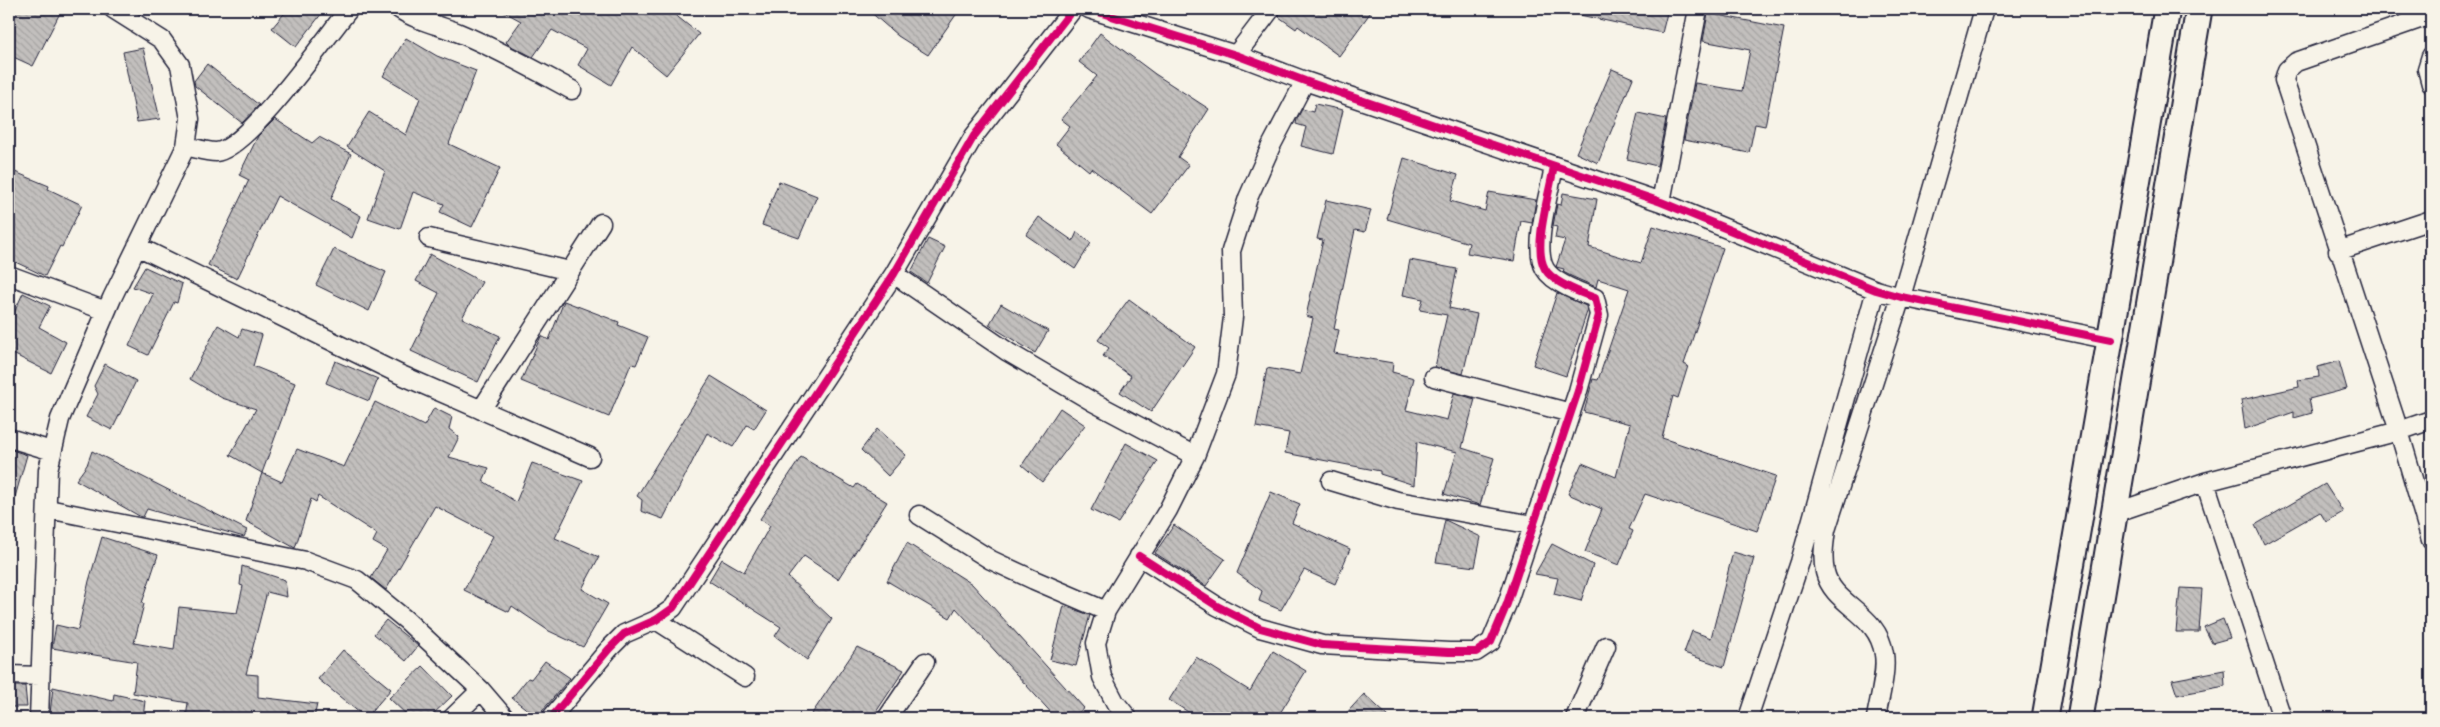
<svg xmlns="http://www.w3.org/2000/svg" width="2440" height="727" font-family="'Playpen Sans',sans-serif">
<defs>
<pattern id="building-back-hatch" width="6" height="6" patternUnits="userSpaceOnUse" patternTransform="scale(1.25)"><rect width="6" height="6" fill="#c2bfbd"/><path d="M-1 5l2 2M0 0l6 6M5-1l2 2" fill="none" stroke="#a6a4a3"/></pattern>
</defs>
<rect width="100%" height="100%" fill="#f7f3e8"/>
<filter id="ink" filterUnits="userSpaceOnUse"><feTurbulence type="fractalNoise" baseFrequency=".02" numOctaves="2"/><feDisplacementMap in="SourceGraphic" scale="10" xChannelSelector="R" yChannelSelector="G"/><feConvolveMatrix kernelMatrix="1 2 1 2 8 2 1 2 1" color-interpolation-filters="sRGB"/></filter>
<g filter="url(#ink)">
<!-- building -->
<path fill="url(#building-back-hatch)" stroke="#22223b" d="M12,9H62L33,66L9,55V15Z
M288,9H325L296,47L272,28Z
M499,9H668L699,34L666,75L632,47L611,85L578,65L587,49L552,30L533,57L509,45L506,42L521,21Z
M867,9H960L928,55L898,36Z
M1281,9H1373L1339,56L1298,26L1296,29L1279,17Z
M1581,9H1668L1662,33L1580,15Z
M1708,13L1784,28L1765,126L1755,124L1749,153L1684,140L1695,83L1742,91L1750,50L1703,41Z
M1100,33L1155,74L1209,109L1178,157L1189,165L1152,214L1091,168L1089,171L1056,144L1070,126L1061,119L1097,76L1079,62Z
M406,38L437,56L476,71L449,144L500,168L472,227L440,212L444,204L413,192L400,229L368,218L385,171L347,147L369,112L406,135L420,98L383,76Z
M143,48L160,119L137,122L123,52Z
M207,64L259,105L242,123L195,86L194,81Z
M1612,69L1633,78L1598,163L1576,153Z
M1315,104L1343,110L1333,154L1301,146L1306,127L1296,124L1297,119L1302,109L1313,112Z
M1638,113L1666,119L1657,166L1627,159Z
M275,119L312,143L319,137L351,154L331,199L361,216L352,238L277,196L237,279L208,265L249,180L239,175L258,136Z
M1404,158L1458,175L1450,201L1485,211L1489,192L1536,200L1532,223L1521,221L1514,261L1467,253L1469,243L1387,219Z
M15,172L49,186L48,189L82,205L62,247L60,246L45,276L9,259V187Z
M779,181L817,196L799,238L762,225Z
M1563,193L1597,199L1589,247L1641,263L1653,226L1723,248L1684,364L1688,366L1678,398L1673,396L1662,438L1776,476L1757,531L1645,494L1629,529L1633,531L1619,565L1585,552L1602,509L1568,494L1582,463L1616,477L1630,424L1584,412L1593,379L1598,380L1629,289L1598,279L1596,287L1573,277L1563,272L1564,269L1556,267L1565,240L1555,238L1557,227L1553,226L1557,204L1561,205Z
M1326,200L1371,210L1365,232L1355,230L1334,329L1339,330L1334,353L1393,363L1392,372L1414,378L1406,410L1447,420L1454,393L1475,399L1462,448L1494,458L1480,505L1444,494L1457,452L1417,442L1414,485L1380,474V471L1285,453L1289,433L1256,427L1267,368L1300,374L1313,318L1306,316L1323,240L1317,239Z
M1039,217L1073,241L1077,232L1091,243L1075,269L1026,235Z
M928,239L945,247L927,283L911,272Z
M334,249L386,272L369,311L316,285Z
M430,254L482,282L462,318L500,336L478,382L411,351L439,293L416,281Z
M1410,260L1457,269L1449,308L1477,314L1463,374L1435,367L1447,315L1420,310L1423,299L1403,295Z
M145,267L182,284L177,303L174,302L148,355L129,346L153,294L133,287Z
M23,293L50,306L39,327L66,342L51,373L9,352V324Z
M1557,293L1586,306L1587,312L1566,376L1533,365Z
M1129,299L1195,347L1151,412L1120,392L1131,376L1103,356L1109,348L1098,340Z
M564,301L619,322L618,325L648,337L636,365L631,364L609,417L521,381L541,336L549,340Z
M1001,304L1048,331L1035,353L989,325Z
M218,325L239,337L242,329L262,335L253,366L295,383L262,473L230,455L256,409L222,398L190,379Z
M335,361L378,379L369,401L326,383Z
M2339,361L2347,389L2309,399L2312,413L2294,418V412L2245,429L2241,400L2299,387L2298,380L2319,377L2318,367Z
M105,364L136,381L112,430L86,417L98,394L94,386Z
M711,376L766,410L754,429L747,425L733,447L707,433L663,519L641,511L642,500L637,496Z
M375,402L424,426L434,408L452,417L449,429L459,437L449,457L489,468L483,481L516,502L532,463L583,481L555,538L599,557L582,589L608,604L583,647L549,631L512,606L509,612L464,590L493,536L435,506L386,590L371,578L387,550L373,542L377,534L318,496L316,502L311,499L295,548L246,521L262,473L282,482L297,449L344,467Z
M1060,408L1085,425L1042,482L1022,465Z
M877,429L906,455L888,476L861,450Z
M1126,443L1158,461L1118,523L1091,510Z
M9,449L27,455L13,504H9Z
M92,451L247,530L244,537L147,509L143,517H141L76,480L87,465Z
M801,457L854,488L857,484L887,502L838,579L804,556L788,577L832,619L807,660L775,636L781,627L709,581L722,559L744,572L770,526L760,519Z
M2325,484L2343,512L2326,522L2320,512L2264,544L2255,525Z
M1271,492L1300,504L1292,523L1350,549L1335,584L1304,570L1281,610L1259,601L1262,591L1237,573Z
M1445,520L1481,537L1475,567L1436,562Z
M1174,525L1225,559L1206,586L1155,553Z
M102,537L158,555L142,603L144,604L134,643L174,650L179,607L237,613L243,586L240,585L242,566L285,580L287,597L267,592L246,674L258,675V697L317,704L314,718H186L188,703L133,693L137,662L52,648L56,625L78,630L89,581Z
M907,543L972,584L1084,708L1072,718H1056L956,608L950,618L887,581Z
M1552,544L1593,565L1581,601L1554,594L1558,578L1535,574Z
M1733,552L1754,558L1724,667L1684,653L1692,631L1711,638Z
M2180,588L2202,589L2199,632H2176Z
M1064,606L1090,615L1076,666L1050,660Z
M2223,619L2230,638L2212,643L2204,627Z
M386,620L418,646L406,661L374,634Z
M857,647L904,670L872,718H809Z
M343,650L391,689L366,718L318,679Z
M1273,651L1306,671L1277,718H1198L1169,700L1196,657L1250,691Z
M545,661L570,678L537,717L512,698L528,678L531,679Z
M423,666L452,696L429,718H410L389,698Z
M2224,670L2225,686L2177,695L2172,680Z
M9,686H25L27,707H9Z
M53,687L113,701L114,694L145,701L143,718H76L50,714Z
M1364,694L1390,718H1342Z"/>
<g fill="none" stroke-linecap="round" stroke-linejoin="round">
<!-- street casing -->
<g stroke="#22223b" stroke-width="21">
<path id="street" d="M399,9C417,21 439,25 459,33C498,49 535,70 572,90
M1089,9L1236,55L1305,81L1661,202L1876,290L1901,297L2111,340
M2431,15L2296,62L2287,70L2284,80L2399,431L2431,540
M1236,55L1271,9
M2431,56L2427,69L2431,84
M186,146C195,148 207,152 216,152C247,150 327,36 349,9
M1661,202L1698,9
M429,238L570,271
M137,246L399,374L590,457
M2338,251L2431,220
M894,274L1008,352L1093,402L1195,456
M9,275L106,311
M1434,377L1571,413
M481,410L601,223
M9,438L52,451
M1331,481L1398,501L1533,525
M2205,482L2282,718
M48,509L306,561L357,580L406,620L481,690L505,718
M2114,513L2205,482L2399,431L2431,420
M919,515L991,560L1034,580L1106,611
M1139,556L1217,606L1260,628L1322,645L1449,652H1476L1491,642L1507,604L1578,391L1599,315L1595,298C1581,293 1553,283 1545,269C1532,247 1550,192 1554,166
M656,620L745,677
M9,675L40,676
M39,718L48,470L60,419L112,298L186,146L190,119L180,65L162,40L113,9
M452,718L481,690
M551,718L609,649L624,634L656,620L673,608L894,274L974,136L1073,9
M887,718L925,662
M1128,718L1115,702L1102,677L1096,643L1106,611L1168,510L1195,456L1226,374L1233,317L1231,251L1248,198L1271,146L1305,81
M1575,718L1606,646
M1748,718L1800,562L1876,290
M1876,718C1879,699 1887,673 1884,654C1878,612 1833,606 1825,572C1822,558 1824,544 1826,530L1901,297L1984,9"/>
</g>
<!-- secondary casing -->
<g stroke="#22223b" stroke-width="29">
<path id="secondary" d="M2045,718L2167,9
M2080,718L2199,9"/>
</g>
<!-- street -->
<use href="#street" stroke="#f7f3e8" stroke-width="18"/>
<!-- secondary -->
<use href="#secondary" stroke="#f7f3e8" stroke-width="25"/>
<!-- cycleway casing -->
<g stroke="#f7f3e8" stroke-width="11">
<path id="cycleway" d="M1089,9L1236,55L1305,81L1661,202L1876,290L1901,297L2111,340
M1139,556L1217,606L1260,628L1322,645L1449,652H1476L1491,642L1507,604L1578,391L1599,315L1595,298C1581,293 1553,283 1545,269C1532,247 1550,192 1554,166
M551,718L609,649L624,634L656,620L673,608L894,274L974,136L1073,9"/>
</g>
<!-- cycleway -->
<use href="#cycleway" stroke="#d6006c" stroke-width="8"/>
</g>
</g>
<!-- margin -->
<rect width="2440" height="727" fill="none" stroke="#f7f3e8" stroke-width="30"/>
<rect x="15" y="15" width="2410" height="697" fill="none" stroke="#22223b" stroke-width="2" filter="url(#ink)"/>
</svg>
